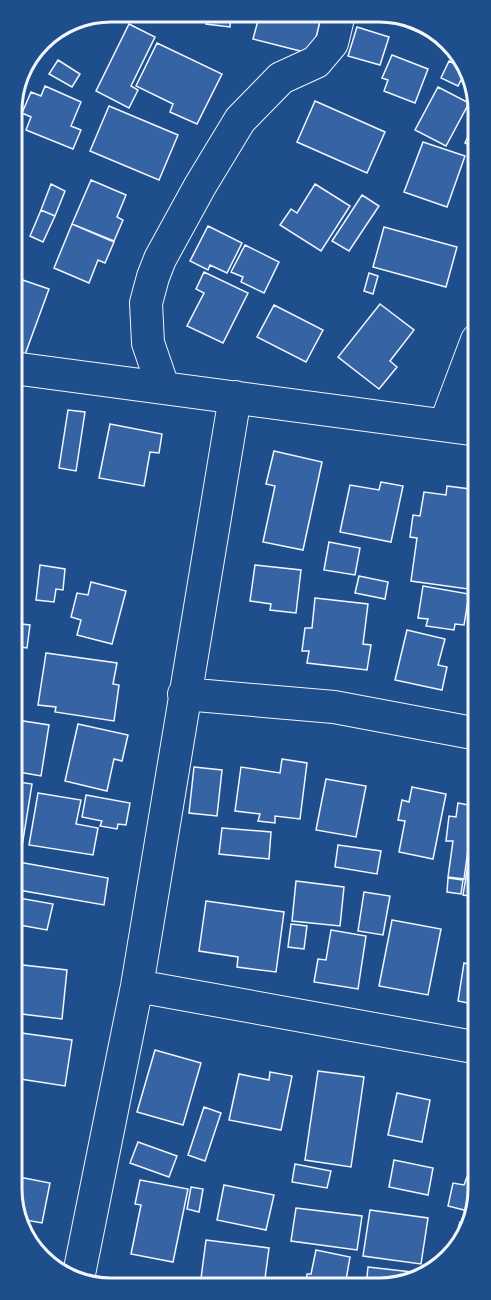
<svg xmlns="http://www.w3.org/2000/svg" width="491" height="1300" font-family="Mulish,sans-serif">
<rect width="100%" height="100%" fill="#1f4e8c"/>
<!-- building -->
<path fill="#3563a3" stroke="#f2f6ff" stroke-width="1.5" d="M167,12L200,13L198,19Z
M207,13H231L230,27L206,24Z
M260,13H322L312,54L253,39Z
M375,14H399L425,28L423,34Z
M129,24L155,37L131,86L138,90L129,108L96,91Z
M357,27L389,37L380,65L348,56Z
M157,43L222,74L197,124L170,112L173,104L136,86Z
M392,55L428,69L415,103L384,91L388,80L382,78Z
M58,60L80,74L72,87L49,74Z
M449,61L466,70L458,86L441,78Z
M45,86L81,102L71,126L81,130L73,149L26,130L31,117L22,113L31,92L41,96Z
M438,87L469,103L446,146L415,130Z
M315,101L385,132L367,173L297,142Z
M109,106L178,135L159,180L90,151Z
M477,119V149L465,143Z
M423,142L465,156L447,207L404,192Z
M91,180L126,195L117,217L123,220L114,241L72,224Z
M51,184L65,191L55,216L41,210Z
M315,184L350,206L321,251L280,225L291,209L297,213Z
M362,195L379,206L349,251L332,241Z
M41,210L55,216L43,242L30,236Z
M72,224L114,242L105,263L98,260L89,283L54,268Z
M208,226L242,243L227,273L210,265L208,270L190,261Z
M384,227L457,247L446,287L373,267Z
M245,245L279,262L264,293L241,282L243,277L231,272Z
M204,272L248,293L223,343L187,326L204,293L196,289Z
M369,273L378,276L373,294L364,291Z
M14,277L49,289L23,360L13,357V281Z
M380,304L414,330L390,361L397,367L379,389L338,357Z
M274,305L323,330L306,362L257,337Z
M68,410L85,412L76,471L59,468Z
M110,424L162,434L159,453L150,452L144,486L99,478Z
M274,451L322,462L303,550L263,542L275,486L266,484Z
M381,482L403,486L391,542L340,532L350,485L379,490Z
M447,486L478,490V519L468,589L411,581L417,538L410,537L413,515L420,516L424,492L446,495Z
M329,542L360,548L355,575L324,570Z
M40,565L65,569L63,590L56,589L54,602L36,600Z
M255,565L301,570L296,613L270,610L271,604L250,601Z
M359,576L388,582L385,599L355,593Z
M91,582L126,591L112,644L77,635L81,620L71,617L77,593L88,595Z
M423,586L469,594L464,625L455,624L454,630L426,626L428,619L418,618Z
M315,598L368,604L363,644L371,645L367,670L307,663L309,651H302L305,628H312Z
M13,623L30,625L27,648L13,646Z
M407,630L445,639L438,665L447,667L442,690L395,680Z
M46,653L117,663L113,684L119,685L114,721L55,712L56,707L38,705Z
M17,720L49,725L41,776L13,771V742Z
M78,724L128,735L122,761L114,759L107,791L65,781Z
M282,759L307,763L300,819L275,816V823L258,821L260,814L235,811L241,767L280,773Z
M194,767L222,770L217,816L189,813Z
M326,779L366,786L356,837L316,830Z
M13,781L32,784L20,859L13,858Z
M412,787L446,794L433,859L399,852L405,821L398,820L402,800L409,802Z
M38,793L81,800L76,824L98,828L93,855L29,845Z
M86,795L130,803L126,825L118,824L117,829L100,826L102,821L82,817Z
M458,803L474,806L464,879L448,877L453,841H446L449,816L456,817Z
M222,828L271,832L269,859L219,854Z
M338,845L381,851L377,874L335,867Z
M13,861L108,878L104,905L13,889Z
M468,865L478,866V897L463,895Z
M448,878L463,880L461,894L447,892Z
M296,881L344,887L340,926L292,921Z
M364,892L390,896L383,935L358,931Z
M13,897L53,904L47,930L14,924Z
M206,901L284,912L276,972L237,967L238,957L199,951Z
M477,918H478V946L474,945Z
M392,920L441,929L428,995L379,986Z
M291,924L307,926L304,949L288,947Z
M14,929L21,930L20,946L15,945L14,960Z
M331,930L366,936L358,989L314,982L318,959L326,960Z
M464,963L478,966V1005L458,1001Z
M14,964L67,970L62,1019L14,1013Z
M14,1032L72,1040L65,1086L14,1078Z
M155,1050L201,1063L183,1125L137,1112Z
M318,1071L364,1077L351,1167L305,1160Z
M270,1072L292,1076L281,1130L229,1120L239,1074L269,1080Z
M397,1093L430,1100L422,1142L388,1135Z
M204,1107L221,1113L205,1161L188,1155Z
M138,1142L177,1156L169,1177L130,1163Z
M394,1160L433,1168L428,1195L389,1187Z
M295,1164L331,1171L327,1188L292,1182Z
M14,1176L50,1183L42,1223L20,1219L14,1208Z
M467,1177L479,1180V1194L472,1212L448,1206L453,1183L464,1185Z
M140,1180L188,1189L173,1262L131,1254L141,1205L135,1204Z
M224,1185L274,1195L266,1230L217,1220Z
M191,1187L203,1189L199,1212L187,1209Z
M296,1208L362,1216L357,1250L291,1241Z
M370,1210L428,1218L421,1264L363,1256Z
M460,1222L467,1224L460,1241L455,1239Z
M206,1240L269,1248L264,1286H200Z
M316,1250L350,1257L346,1280L352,1281L351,1286H302V1284L306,1285L307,1274H311Z
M368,1267L421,1273L399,1286H366Z"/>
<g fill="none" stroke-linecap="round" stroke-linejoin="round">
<!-- street casing -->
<g stroke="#f2f6ff" stroke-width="34">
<path id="street" d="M13,368L478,430
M163,387L148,343L146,303L153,277L160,259L200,186L240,120L281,78L316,62L332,43L339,14
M445,425L477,340
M184,694L334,707L478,734
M137,986L479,1048
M78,1279L137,986L235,397"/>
</g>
<!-- street -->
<use href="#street" stroke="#1f4e8c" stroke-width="32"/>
</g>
<!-- crop -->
<path d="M0 0H491V1300H0ZM111 22H379A89 89 0 0 1 468 111V1189A89 89 0 0 1 379 1278H111A89 89 0 0 1 22 1189V111A89 89 0 0 1 111 22Z" fill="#1f4e8c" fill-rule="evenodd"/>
<path fill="none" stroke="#f2f6ff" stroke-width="3" d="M111 22H379A89 89 0 0 1 468 111V1189A89 89 0 0 1 379 1278H111A89 89 0 0 1 22 1189V111A89 89 0 0 1 111 22Z"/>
</svg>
